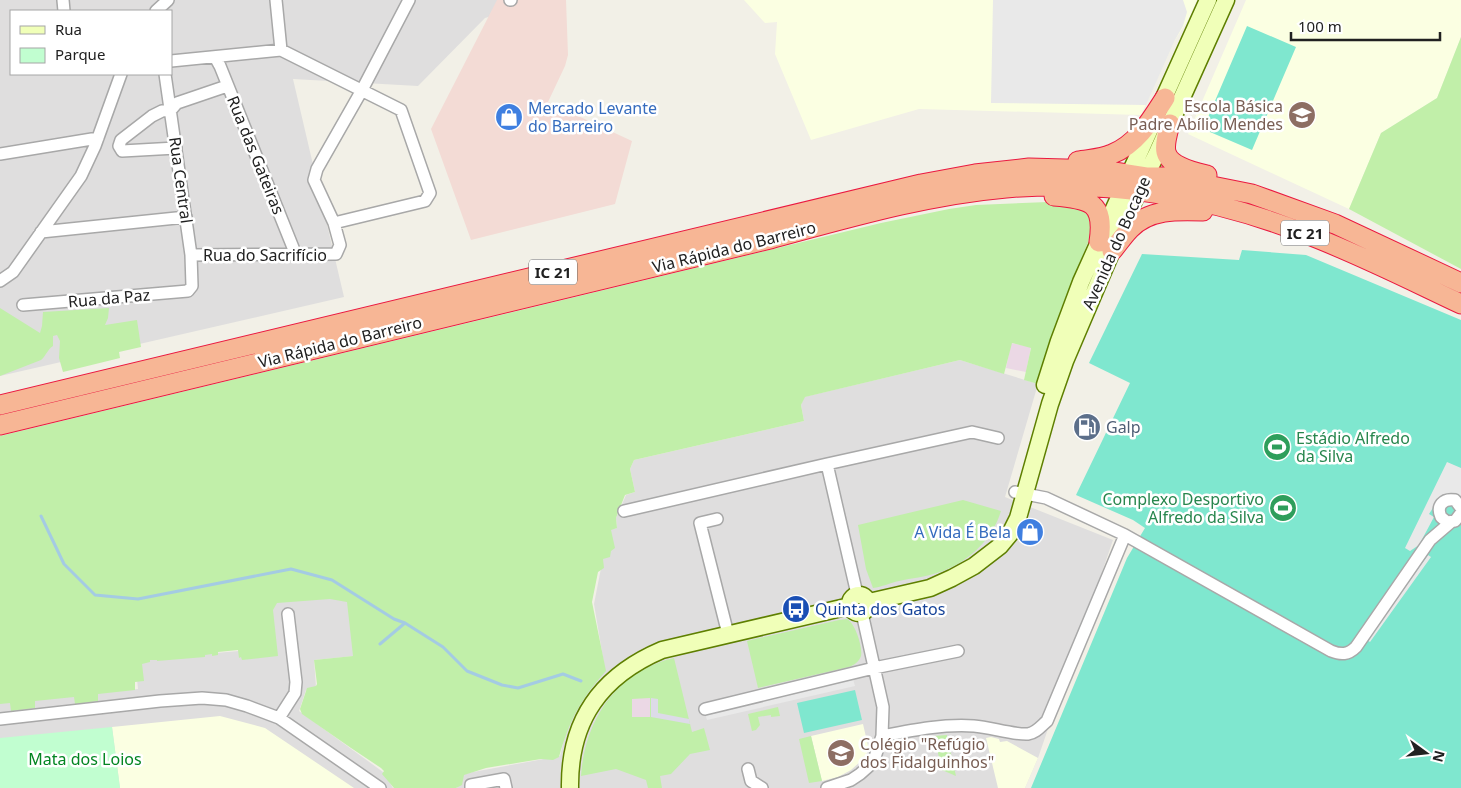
<svg xmlns="http://www.w3.org/2000/svg" width="1461" height="788" font-family="'Noto Sans',sans-serif">
<rect width="100%" height="100%" fill="#f2f0e7"/>
<!-- residential -->
<path fill="#dfdede" fill-rule="evenodd" d="M0,0H545L485,18L418,86L293,79L344,297L0,376ZM11,11H171V74H11Z
M960,360L1038,384L1005,497L1113,540L1038,758L1025,788H457L462,774L560,756L566,732L576,708L605,670L594,604L603,558L611,529L617,528L616,518L626,495L635,492L630,469L634,460L804,421L801,405L804,397Z
M349,597L354,656L314,660L316,687L306,690L299,711L383,772L393,788H0V703L138,689L135,660L274,648L270,602Z"/>
<!-- commercial -->
<path fill="#f3dbd5" d="M497,0H566L568,55L565,66L548,102L632,141L615,204L471,240L431,129Z"/>
<!-- industrial -->
<path fill="#ebd8e5" d="M1011,343L1031,347L1026,372L1006,368Z
M632,698H651V717H632Z"/>
<!-- education -->
<path fill="#fbffe2" d="M744,0H1197L1188,20L1175,40L1141,115L919,109L811,140L775,54L777,22L765,23Z
M1246,0H1461V37L1437,98L1381,133L1349,209L1188,134Z
M220,716L265,728L354,788H120L112,727Z
M863,724L869,750L861,761L851,770L838,777L822,781L811,736Z
M991,737L999,739L1000,742L1007,741L1038,758L1025,788H998L986,738Z"/>
<!-- grass -->
<path fill="#c1efa9" fill-rule="evenodd" d="M1461,37V269L1349,209L1381,133L1437,98Z
M1048,202L1087,208L1093,230L1061,309L1038,384L1024,380L1031,348L1012,343L1004,374L960,360L805,397L801,405L804,421L634,460L630,469L635,492L625,495L616,518L617,528L611,530L615,548L611,551L610,557L603,559L604,568L598,572L592,602L606,671C580,700 570,719 559,757L553,760L541,759L486,768L464,775L462,785L456,788H394L382,774L384,771L381,768L351,748L302,714L300,709L307,688L316,686L317,684L314,660L353,656L347,602L330,599L277,603L273,610L278,656L242,660L241,657L239,658L238,650L218,652V655L212,656V654L205,655V657L157,661V660H150V662L142,664L144,681L135,682V690L98,694V701L75,704L74,697L35,701V708L11,711L10,703L0,704V436L881,223L949,209L976,205Z
M0,308L40,333L42,326L43,312L109,308L108,318L105,325L137,320L141,347L119,352L120,358L63,372L59,358L60,341L57,335L53,336V346C47,350 46,356 41,360L0,376Z
M963,500L1001,511C992,541 966,564 937,573C925,577 912,578 899,581C890,583 882,587 873,588L866,569L858,525Z
M847,619C855,623 863,647 861,656C859,662 854,665 849,667L758,688L747,641L839,620Z
M674,658L692,732L704,728L710,750L690,754L671,774L660,776L662,788H648L646,780L616,769L581,776C585,719 617,671 674,658ZM650,698V717H632V699Z
M778,707L780,716L771,717V715L758,717L760,725L756,730L752,731L748,714Z
M947,735V736L956,776L942,770L934,736Z
M811,736L822,781L809,783L799,739Z"/>
<!-- park -->
<path fill="#c1fed0" d="M112,727L120,788H0V738Z"/>
<!-- pitch -->
<path fill="#7fe7cf" d="M1247,26L1296,47L1252,150L1203,129Z
M1242,250L1306,255L1461,320V788H1031L1127,558L1145,528L1133,520L1076,495L1130,383L1089,363L1142,254L1239,260Z
M855,690L862,720L804,733L797,703Z"/>
<!-- parking -->
<path fill="#e9e9e9" d="M993,0H1183L1187,12L1183,26L1175,40L1146,105L991,103Z
M1447,462L1461,468V500H1438L1429,514L1434,517L1419,545L1410,551L1405,548Z
M1428,555L1431,557L1370,642L1367,640Z
M853,679L855,686L707,720L705,713Z"/>
<!-- plaza -->
<path fill="#dddbe8" d="M651,698L658,699V713L689,719L690,724L651,717Z"/>
<g fill="none" stroke-linecap="round" stroke-linejoin="round">
<!-- stream -->
<path stroke="#a4cbe3" stroke-width="3" d="M41,516L64,564L95,595L138,599L291,569L332,580L394,619L405,623L443,647L467,671L502,685L518,688L563,674L581,681
M380,644L405,623"/>
<!-- minor casing -->
<g stroke="#a8a8a8" stroke-width="14">
<path id="minor" d="M63,0L64,11
M276,0L281,50
M510,0H511
M156,11L168,0
M215,57L220,66L296,255
M171,61L281,50L401,110L430,193L425,201L334,223
M176,148L122,151L119,146L121,140L152,116L162,111L171,110L177,103L227,86
M0,154L98,138
M41,232L186,217
M191,255L336,254L340,245L334,223L314,180L317,169L362,90L409,0
M0,281L13,272L81,176L95,146L121,74
M23,305L188,291L192,286L191,255L165,74
M827,464L972,432L998,438
M1015,492L1046,498L1125,535L1331,651C1341,655 1348,655 1356,647L1430,540L1451,522
M1461,508L1455,500C1443,498 1436,506 1441,517L1447,522L1455,521L1461,513
M624,511L827,464L857,594
M717,519L700,523L728,634
M705,709L874,668L958,651
M279,718L295,693L296,682L288,614
M0,719L160,701L202,698L226,700L247,706L279,718L380,788
M882,736C913,730 942,724 974,726C990,727 1013,735 1028,734C1036,733 1041,726 1047,721L1125,535
M748,769L751,781L762,788
M471,788V785L504,779L506,788
M827,788L851,780L860,774L869,766L875,757L882,736L883,707L862,613"/>
</g>
<!-- secondary casing -->
<g stroke="#5e7f00" stroke-width="19">
<path id="secondary" d="M1045,385L1059,341L1081,282L1208,0
M850 604a9 9 0 1 1 18 0a9 9 0 1 1-18 0Z
M869,602L930,588L952,578L974,566L1000,546L1010,534L1018,518L1050,404L1065,361L1129,211L1157,153L1226,0
M570,788C569,720 601,676 662,650L850,606"/>
</g>
<!-- trunk casing -->
<g stroke="#ea1940" stroke-width="21">
<path id="trunk" d="M1170,124C1168,132 1164,144 1166,152C1170,167 1194,172 1207,175
M1078,161C1089,159 1102,159 1112,154C1137,144 1151,120 1165,98
M1054,196C1090,199 1105,202 1099,242
M1112,251C1118,244 1123,236 1130,229C1149,209 1177,210 1203,211
M0,405L921,184L975,174L1029,168L1101,170L1146,177H1167L1252,194L1335,224L1461,283
M0,425L770,239C848,218 926,195 1006,188C1108,179 1212,197 1306,234C1359,254 1410,280 1461,304"/>
</g>
<!-- minor -->
<use href="#minor" stroke="#fff" stroke-width="11"/>
<!-- secondary -->
<use href="#secondary" stroke="#f0ffb8" stroke-width="16"/>
<!-- trunk -->
<use href="#trunk" stroke="#f7b695" stroke-width="19"/>
</g>
<!-- icons -->
<defs>
<g id="school-disc" transform="scale(1.4375)"><circle r="9.5" fill="#8d6e63" stroke="#fff"/><path d="M0-5L7-2L0 1L-7-2ZM-4 1L0 2.5L4 1V4Q0 6-4 4Z" fill="#fff"/></g>
<g id="shop-disc" transform="scale(1.4375)"><circle r="9.5" fill="#3f7fe0" stroke="#fff"/><path d="M-5-2.5h2.3a2.7 3.5 0 0 1 5.4 0H5L5.5 6h-11ZM-1.5-2.5h3a1.5 2.3 0 0 0-3 0Z" fill="#fff"/></g>
<g id="fuel-disc" transform="scale(1.4375)"><circle r="9.5" fill="#5c6f8a" stroke="#fff"/><path d="M-5.5-6h7V0h2V4h1.3V-2.5L3-4.5l.8-.8L6-3V5H2.5V1h-1V6h-7ZM-4.2-4.7v3.2H.2V-4.7Z" fill="#fff"/></g>
<g id="stadium-disc" transform="scale(1.4375)"><circle r="9.5" fill="#2e9e5b" stroke="#fff"/><path d="M0-5a6.5 5 0 1 0 0 10a6.5 5 0 1 0 0-10ZM-3.5-1.8h7v3.6h-7Z" fill="#fff"/></g>
<g id="bus-disc" transform="scale(1.4375)"><circle r="9.5" fill="#1a4fb4" stroke="#fff"/><path d="M-5-6H5V4H4V6H2V4H-2V6H-4V4H-5ZM-3.5-4V0h7V-4ZM-3.5 1.2v1.5H-2V1.2ZM2 1.2v1.5H3.5V1.2Z" fill="#fff"/></g>
</defs>
<g fill-rule="evenodd">
<use href="#school-disc" x="1302" y="115"/>
<use href="#shop-disc" x="509" y="117"/>
<use href="#fuel-disc" x="1087" y="427"/>
<use href="#stadium-disc" x="1277" y="447"/>
<use href="#stadium-disc" x="1283" y="508"/>
<use href="#shop-disc" x="1030" y="532"/>
<use href="#bus-disc" x="796" y="609"/>
<use href="#school-disc" x="841" y="753"/>
</g>
<g text-anchor="middle" dominant-baseline="central" stroke-width="5" stroke-linejoin="round" paint-order="stroke">
<!-- shield labels -->
<g fill="#fff" stroke="#646464" stroke-width="1">
<rect x="1281" y="220.5" width="48" height="25" rx="4"/>
<rect x="529" y="259.5" width="48" height="25" rx="4"/>
</g>
<g font-size="15" font-weight="bold" fill="#212121">
<text x="1305" y="233">IC 21</text>
<text x="553" y="272">IC 21</text>
</g>
<!-- education labels -->
<g font-size="16" fill="#785e54" stroke="#fff" text-anchor="end">
<text x="1283" y="106">Escola Básica<tspan x="1283" dy="18">Padre Abílio Mendes</tspan></text>
<text x="860" y="744" text-anchor="start">Colégio "Refúgio<tspan x="860" dy="18">dos Fidalguinhos"</tspan></text>
</g>
<!-- shop labels -->
<g font-size="16" fill="#366cbe" stroke="#fff" text-anchor="start">
<text x="528" y="108">Mercado Levante<tspan x="528" dy="18">do Barreiro</tspan></text>
<text x="1011" y="532" text-anchor="end">A Vida É Bela</text>
</g>
<!-- street labels -->
<g font-size="16" fill="#212121" stroke="#fff">
<text transform="translate(256 155) rotate(68)">Rua das Gateiras</text>
<text transform="translate(181 180) rotate(82)">Rua Central</text>
<text transform="translate(1116 243) rotate(-66)">Avenida do Bocage</text>
<text transform="translate(734 247) rotate(-14)">Via Rápida do Barreiro</text>
<text x="265" y="255">Rua do Sacrifício</text>
<text transform="translate(109 298) rotate(-5)">Rua da Paz</text>
<text transform="translate(340 342) rotate(-14)">Via Rápida do Barreiro</text>
</g>
<!-- service labels -->
<g font-size="16" fill="#4e5e75" stroke="#fff" text-anchor="start">
<text x="1106" y="427">Galp</text>
</g>
<!-- leisure labels -->
<g font-size="16" fill="#27864d" stroke="#fff" text-anchor="start">
<text x="1296" y="438">Estádio Alfredo<tspan x="1296" dy="18">da Silva</tspan></text>
<text x="1264" y="499" text-anchor="end">Complexo Desportivo<tspan x="1264" dy="18">Alfredo da Silva</tspan></text>
</g>
<!-- transit labels -->
<g font-size="16" fill="#164399" stroke="#fff" text-anchor="start">
<text x="815" y="609">Quinta dos Gatos</text>
</g>
<!-- park labels -->
<g font-size="16" fill="#038522" stroke="#fff">
<text x="85" y="759">Mata dos Loios</text>
</g>
</g>
<!-- legend -->
<rect x="10" y="10" width="162" height="65" fill="#ffffff" stroke="#a6a6a6"/>
<rect x="20" y="26" width="25" height="8" fill="#f0ffb8" stroke="#a6a6a6"/>
<text x="55" y="35" font-size="15" fill="#212121">Rua</text>
<rect x="20" y="48" width="25" height="15" fill="#c1fed0" stroke="#a6a6a6"/>
<text x="55" y="60" font-size="15" fill="#212121">Parque</text>
<!-- north arrow -->
<g transform="translate(1426 753) rotate(105)" stroke="#ffffff" stroke-width="4" paint-order="stroke">
<path d="M0-4L9 19L0 12L-9 19Z" fill="#212121"/>
<text y="-8" font-size="14" font-weight="bold" text-anchor="middle" fill="#212121">N</text>
</g>
<!-- scale -->
<path d="M1291 32v8h149v-8" fill="none" stroke="#212121" stroke-width="2.5"/>
<text x="1298" y="32" font-size="15" fill="#212121" stroke="#ffffff" stroke-width="4" paint-order="stroke">100 m</text>
</svg>
